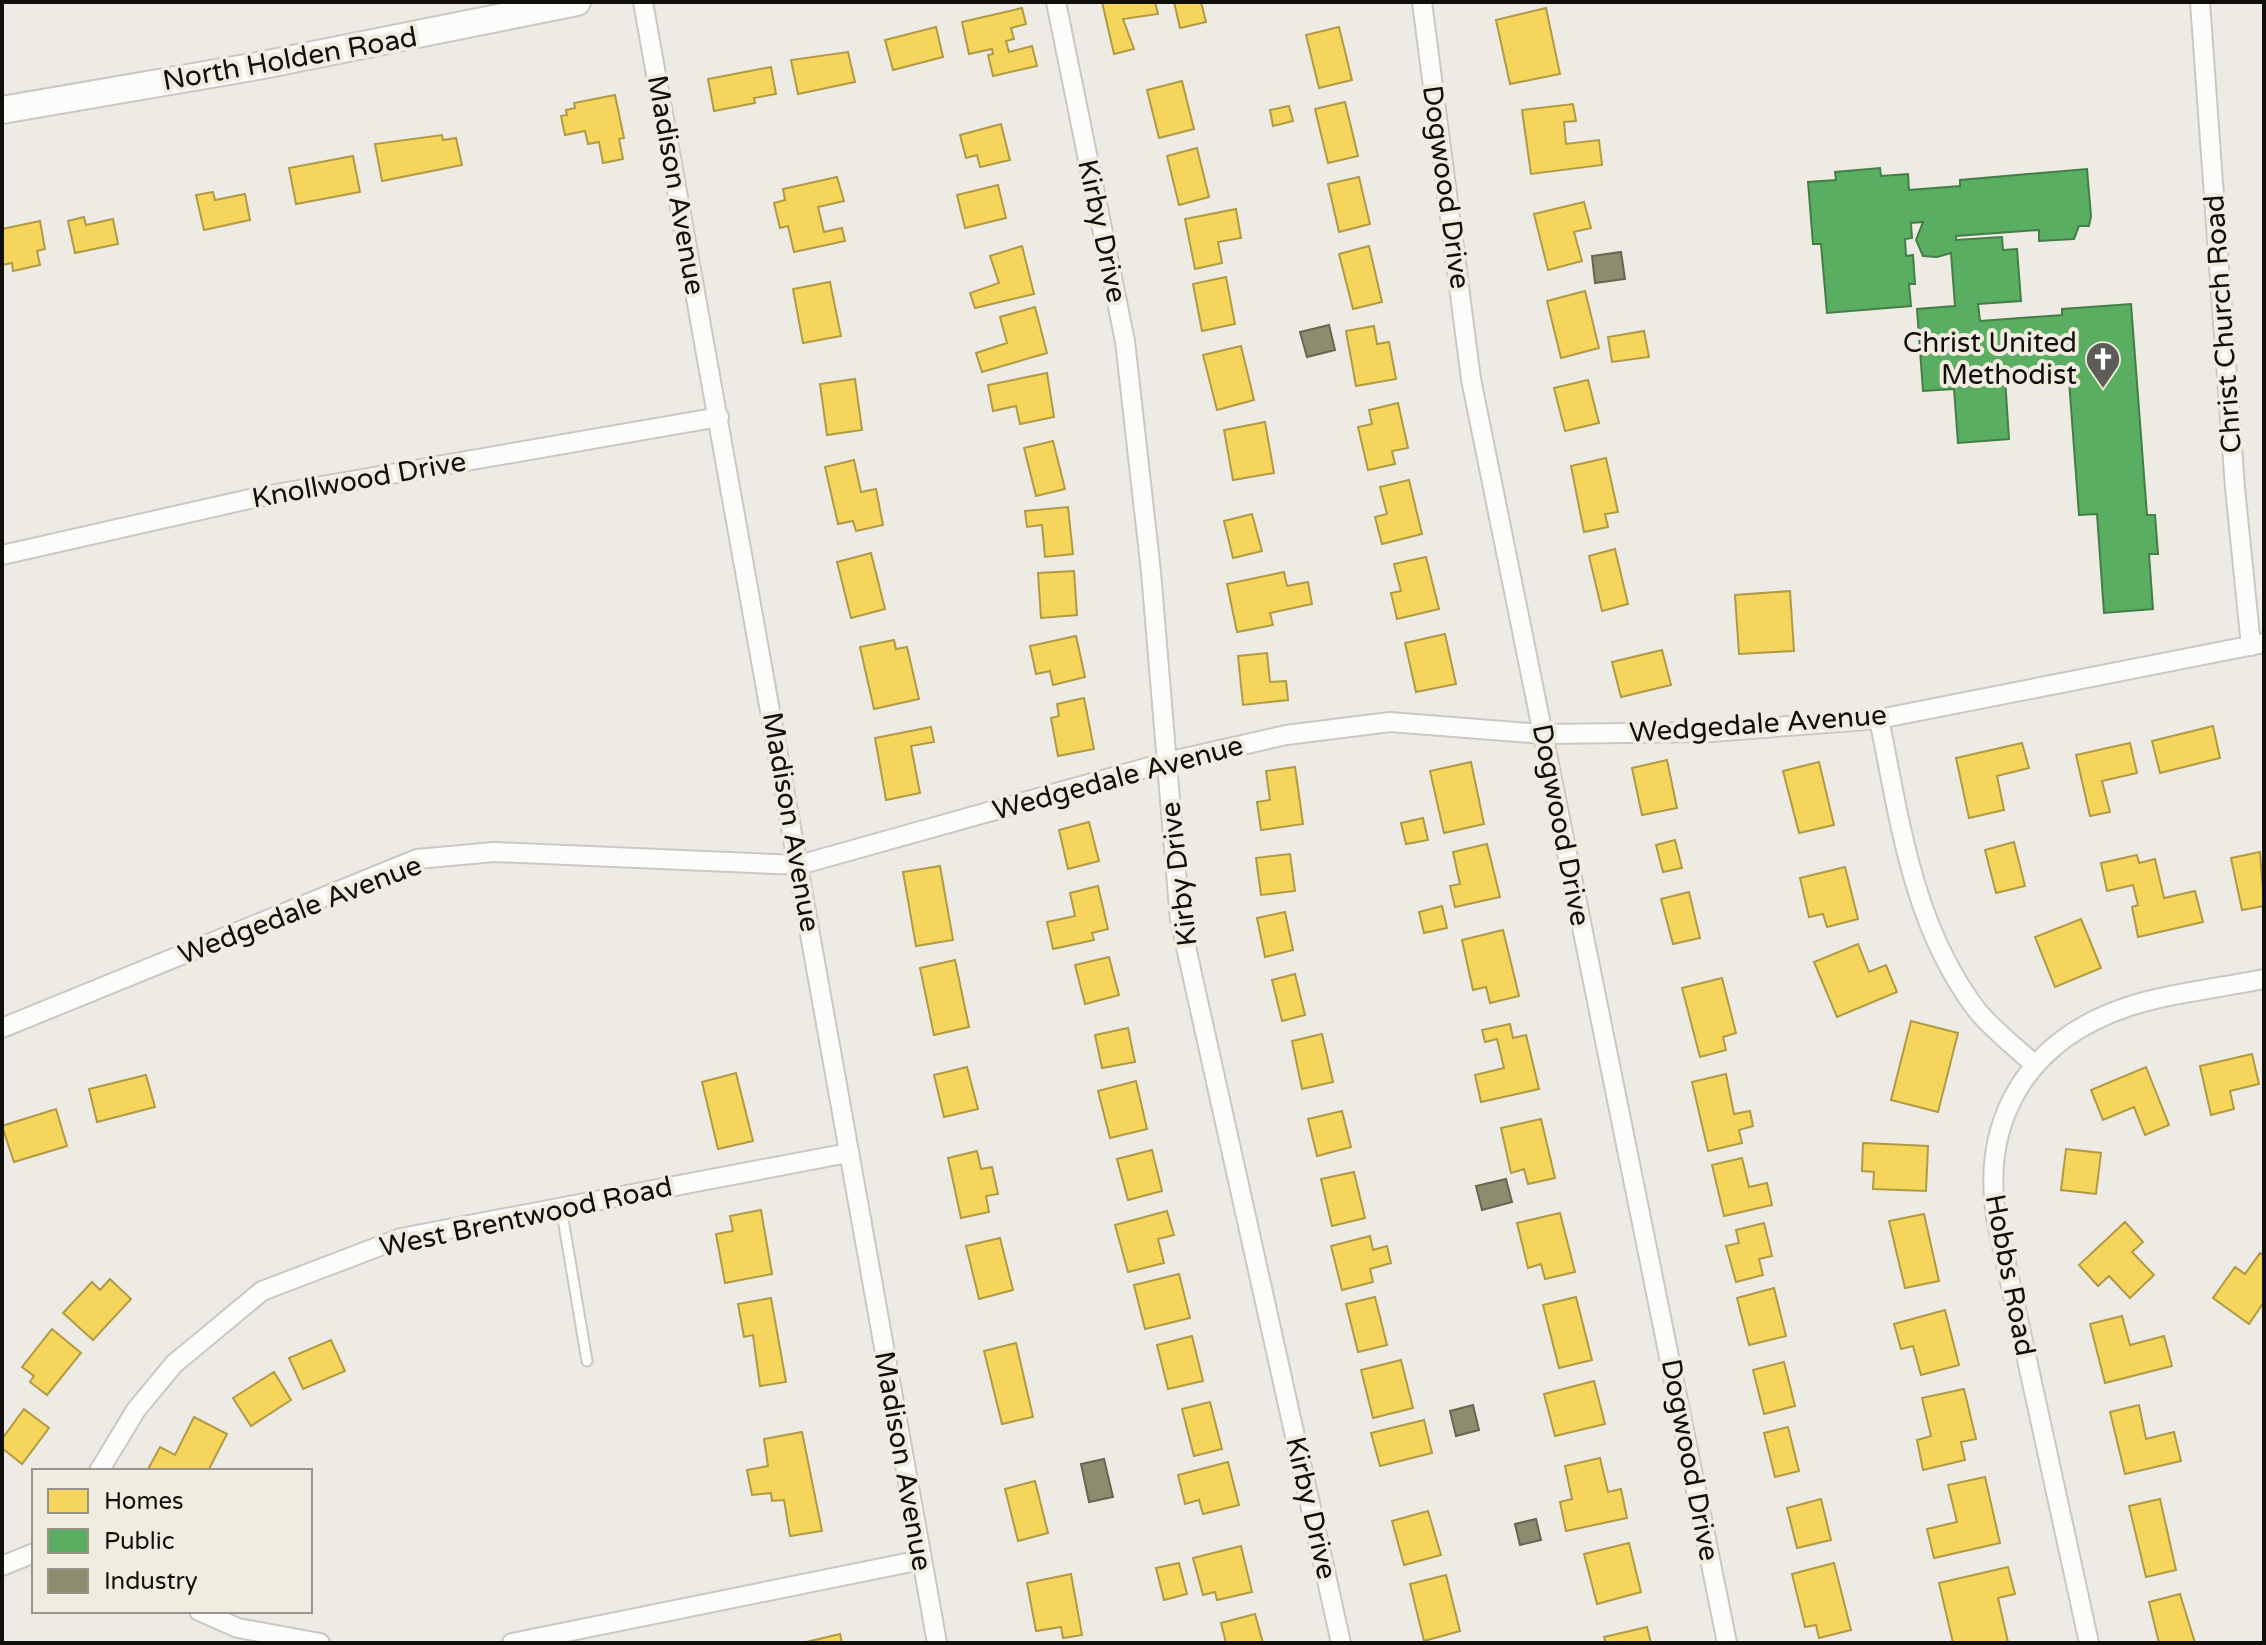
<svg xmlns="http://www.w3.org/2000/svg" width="2266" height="1645" font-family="'Varela Round',sans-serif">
<rect width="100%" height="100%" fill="#edebe4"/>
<!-- homes -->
<path fill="#f6d55c" stroke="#b19a44" stroke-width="2" d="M1102,2H1155L1158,14L1123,19L1134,49L1114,54Z
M1174,2H1201L1206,22L1180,28Z
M1022,8L1026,24L1011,28L1014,39L1006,41L1009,52L1032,46L1037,66L993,76L988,55L993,54L992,49L969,54L962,22Z
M1546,8L1560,74L1510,84L1496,20Z
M936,27L943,57L893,70L885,40Z
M1339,27L1352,80L1319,88L1306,35Z
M848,52L855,82L798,94L791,60Z
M771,67L776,94L754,98L755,103L714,111L708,79Z
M1182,81L1194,129L1159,138L1147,90Z
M615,95L624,138L619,139L623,159L603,163L599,142L588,144L585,131L565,135L561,116L567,115L566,110L575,108L574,103Z
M1345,102L1358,156L1328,163L1315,109Z
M1573,104L1576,121L1564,122L1566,144L1599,140L1602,165L1531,174L1522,110Z
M1289,106L1293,121L1273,126L1270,110Z
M1001,124L1010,160L980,167L977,155L966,158L960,135Z
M442,135L443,140L456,138L462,165L382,181L375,144Z
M1197,148L1209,197L1179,205L1167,156Z
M353,156L360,192L296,204L289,168Z
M837,177L844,201L818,207L824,232L842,228L845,241L794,252L788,226L780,228L774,203L785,200L783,189Z
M1359,177L1370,224L1339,232L1328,184Z
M998,185L1006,218L965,228L957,195Z
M213,192L215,200L245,194L250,220L204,230L196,195Z
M1584,202L1591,228L1574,232L1582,261L1548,270L1534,214Z
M1236,209L1241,238L1218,242L1222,263L1195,269L1185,219Z
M84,217L86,225L113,219L118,244L75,253L68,221Z
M40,221L45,249L37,251L40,265L13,271L12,263L2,265V229Z
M1022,246L1034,294L975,308L970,293L999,283L990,256Z
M1369,246L1382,302L1353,309L1339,254Z
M1226,277L1235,324L1202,331L1193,284Z
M830,282L841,336L803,343L793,289Z
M1585,291L1599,348L1561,358L1547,301Z
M1035,307L1047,353L982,372L976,353L1007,343L1000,317Z
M1374,326L1377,344L1389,342L1396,379L1356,386L1346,331Z
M1644,331L1649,357L1612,362L1608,337Z
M1241,346L1254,400L1217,410L1203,355Z
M1047,373L1054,417L1020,424L1016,406L993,411L988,385Z
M855,379L862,430L827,435L820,384Z
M1588,380L1599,423L1565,431L1554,388Z
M1398,403L1408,448L1392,451L1395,464L1368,470L1358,427L1372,424L1369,410Z
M1265,422L1274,473L1233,480L1224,430Z
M1053,441L1065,489L1036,496L1024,448Z
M1606,458L1618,512L1605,514L1608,527L1584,532L1571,466Z
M854,460L861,492L876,489L883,525L856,531L853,521L838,524L825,467Z
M1409,480L1422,534L1382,544L1375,517L1387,514L1380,487Z
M1068,507L1073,554L1045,557L1042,525L1027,527L1025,511Z
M1252,514L1262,551L1233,558L1224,521Z
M1615,549L1628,604L1602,611L1589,556Z
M871,553L885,609L851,618L837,562Z
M1426,557L1439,609L1397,619L1391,593L1401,591L1394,564Z
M1074,571L1077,615L1041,618L1038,573Z
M1284,572L1287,586L1308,582L1312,604L1270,613L1273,625L1237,632L1227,584Z
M1790,591L1794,651L1739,654L1735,595Z
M1445,634L1456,684L1416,692L1405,643Z
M1076,636L1085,677L1053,685L1050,671L1036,674L1030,646Z
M894,640L896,649L907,647L919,699L874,709L860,647Z
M1662,650L1671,685L1621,697L1612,662Z
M1267,653L1270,682L1286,681L1288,700L1243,705L1238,656Z
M1084,698L1094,749L1058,756L1051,718L1059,716L1057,704Z
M2213,726L2220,758L2160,773L2152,741Z
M931,727L934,742L911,746L920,793L886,800L875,738Z
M2022,743L2029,768L1997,776L2004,810L1969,818L1956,758Z
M2130,743L2137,773L2102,781L2110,812L2090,816L2076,755Z
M1667,760L1677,808L1642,815L1632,768Z
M1471,762L1484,824L1444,833L1430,771Z
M1819,762L1834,825L1799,833L1783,771Z
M1295,767L1303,824L1261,830L1257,802L1270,800L1266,771Z
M1423,818L1428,840L1406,844L1401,823Z
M1089,822L1099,861L1068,869L1059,830Z
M1675,840L1682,868L1663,872L1656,845Z
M2014,842L2025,886L1996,893L1985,850Z
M1487,844L1500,897L1455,907L1450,886L1460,884L1453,852Z
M2260,852L2264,906L2242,910L2231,858Z
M1290,854L1295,891L1261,895L1256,858Z
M2137,855L2139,863L2155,859L2164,898L2195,891L2203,922L2138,937L2132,907L2138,905L2133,885L2107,891L2101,863Z
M940,866L953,940L916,946L903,872Z
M1845,867L1858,919L1827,927L1823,914L1809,917L1800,878Z
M1098,886L1108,929L1092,933L1094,940L1053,949L1047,922L1075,916L1070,893Z
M1689,892L1700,938L1673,944L1661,899Z
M1442,906L1447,928L1424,933L1419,912Z
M1285,912L1293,950L1265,957L1257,918Z
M2081,919L2101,968L2055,987L2035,937Z
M1503,930L1519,996L1490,1003L1486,987L1473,990L1462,940Z
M1858,944L1869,972L1886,965L1897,992L1837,1017L1814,962Z
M1109,957L1119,995L1085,1004L1075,965Z
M955,960L969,1027L934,1035L920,968Z
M1295,974L1305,1015L1282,1021L1272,980Z
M1722,978L1736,1033L1723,1037L1726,1050L1700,1057L1682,988Z
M1911,1021L1958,1033L1938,1112L1891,1100Z
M1510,1024L1513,1038L1526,1035L1539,1089L1481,1102L1475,1075L1504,1068L1497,1039L1485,1042L1482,1030Z
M1128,1028L1135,1062L1102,1068L1095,1035Z
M1322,1034L1333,1082L1302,1089L1292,1041Z
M2252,1054L2259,1084L2230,1091L2234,1109L2211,1115L2200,1066Z
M967,1067L978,1109L944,1117L934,1075Z
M2146,1067L2169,1125L2145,1135L2134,1107L2103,1120L2091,1090Z
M736,1073L753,1141L718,1149L702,1082Z
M1726,1074L1734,1114L1750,1111L1753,1126L1739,1130L1742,1143L1708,1151L1692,1082Z
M146,1075L155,1107L97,1122L89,1089Z
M1136,1081L1147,1129L1110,1138L1098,1091Z
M56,1109L67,1146L14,1162L2,1126Z
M1342,1111L1351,1147L1317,1156L1308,1119Z
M1541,1119L1555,1178L1528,1184L1524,1169L1511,1173L1501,1128Z
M1863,1143L1928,1146L1926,1191L1873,1189L1874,1172L1862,1171Z
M2066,1149L2101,1153L2096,1194L2061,1190Z
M1152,1150L1162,1191L1128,1200L1117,1159Z
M977,1151L981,1169L992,1167L998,1194L986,1196L989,1212L961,1218L948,1158Z
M1742,1158L1749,1187L1767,1183L1772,1205L1724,1216L1712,1165Z
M1354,1172L1365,1218L1332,1226L1321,1179Z
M761,1210L772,1274L725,1283L716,1234L733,1231L730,1216Z
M1167,1211L1174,1235L1158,1239L1164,1263L1128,1272L1115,1225Z
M1560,1213L1575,1272L1545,1279L1541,1264L1528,1268L1517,1223Z
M1924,1214L1939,1281L1905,1288L1889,1221Z
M2125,1222L2143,1242L2132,1252L2154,1275L2130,1298L2109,1276L2098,1286L2079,1265Z
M1764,1223L1772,1256L1759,1259L1763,1275L1736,1282L1726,1246L1739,1243L1736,1230Z
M1370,1236L1373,1250L1387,1246L1391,1263L1370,1269L1373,1282L1342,1290L1331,1246Z
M1000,1238L1013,1290L979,1299L966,1246Z
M2260,1253L2264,1256V1302L2249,1324L2213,1298L2235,1267L2245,1274Z
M1179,1274L1190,1318L1145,1329L1134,1285Z
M110,1279L131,1299L93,1340L63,1313L92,1282L100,1290Z
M1774,1288L1786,1336L1749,1345L1737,1298Z
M1375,1297L1387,1345L1358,1352L1346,1304Z
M1576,1297L1592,1360L1559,1368L1543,1305Z
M771,1298L786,1382L760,1386L753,1335L744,1337L738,1304Z
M1945,1310L1959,1365L1921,1375L1913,1346L1901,1349L1894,1324Z
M2122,1316L2130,1345L2164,1336L2172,1366L2105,1383L2090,1324Z
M52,1329L81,1353L47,1395L30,1382L34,1376L22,1367Z
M1192,1336L1203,1381L1168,1389L1157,1345Z
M331,1340L345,1371L303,1389L289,1358Z
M1016,1343L1033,1417L1002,1424L984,1351Z
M1401,1360L1413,1408L1373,1418L1361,1370Z
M1784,1362L1795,1406L1764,1414L1753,1370Z
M274,1372L291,1400L251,1426L233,1398Z
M1594,1381L1605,1424L1555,1436L1544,1394Z
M1964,1389L1976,1439L1961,1442L1965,1460L1923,1470L1917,1440L1931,1436L1922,1398Z
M1210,1402L1222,1449L1194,1456L1182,1409Z
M2139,1405L2146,1439L2174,1432L2181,1461L2125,1474L2110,1412Z
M24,1409L49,1428L22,1464L2,1448V1439Z
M194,1417L227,1434L208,1471H147L160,1447L175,1455Z
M1424,1420L1432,1453L1380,1466L1371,1433Z
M1788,1427L1799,1471L1775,1477L1764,1433Z
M802,1432L822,1531L790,1536L784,1500L772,1501L771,1493L752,1495L747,1470L768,1466L764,1439Z
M1600,1458L1608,1492L1621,1489L1627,1518L1566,1531L1560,1502L1572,1499L1565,1466Z
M1228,1462L1239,1505L1203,1514L1199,1500L1185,1504L1178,1475Z
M1985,1477L2000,1543L1934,1558L1927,1529L1957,1522L1948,1485Z
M1035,1481L1048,1533L1018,1541L1005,1489Z
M1821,1499L1831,1540L1797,1548L1787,1508Z
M2160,1499L2176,1570L2146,1577L2129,1506Z
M1428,1511L1441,1555L1404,1565L1392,1521Z
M1629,1543L1641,1592L1597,1604L1584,1554Z
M1241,1546L1252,1592L1217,1600L1215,1592L1203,1595L1193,1558Z
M1179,1563L1187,1594L1164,1600L1156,1568Z
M1834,1563L1851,1630L1819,1638L1816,1625L1805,1627L1792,1574Z
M2008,1567L2015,1594L1998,1598L2008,1642L1953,1643L1939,1583Z
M1071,1574L1082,1635L1063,1638L1061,1627L1036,1631L1027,1583Z
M1446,1575L1460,1631L1424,1641L1410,1584Z
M2180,1594L2195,1643H2159L2149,1602Z
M1255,1614L1263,1643H1226L1221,1623Z
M1647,1627L1651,1643H1606L1604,1637Z
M840,1634L842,1643H802Z"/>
<!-- public -->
<path fill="#5aae61" stroke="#447e47" stroke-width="2" d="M1880,168L1881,176L1908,174L1909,190L1960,186V180L2087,169L2091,216L2089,226H2079L2074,239L2039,241V230L1956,236V240L2002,237L2003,250L2017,249L2021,301L1978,304L1980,321L2062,315V309L2131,304L2147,515H2155L2158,554H2149L2153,609L2104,613L2097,514L2079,515L2068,367L1986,373V380L2005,378L2009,439L1958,443L1954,389L1923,391L1917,309L1955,306L1951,253L1937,257L1923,256L1916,240L1923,222L1911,223L1912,238L1905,239L1906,256L1913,255L1915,284H1909L1911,306L1827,313L1821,244H1813L1808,182L1836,180L1835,172Z"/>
<!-- industry -->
<path fill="#8c8c6e" stroke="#676650" stroke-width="2" d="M1621,252L1625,279L1595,283L1592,256Z
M1329,325L1335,350L1307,357L1300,332Z
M1506,1179L1512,1202L1482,1210L1476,1186Z
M1473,1405L1479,1430L1456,1436L1450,1411Z
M1104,1459L1113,1497L1089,1502L1081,1464Z
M1536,1519L1541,1540L1520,1545L1515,1524Z"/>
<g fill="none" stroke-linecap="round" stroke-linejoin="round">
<!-- service casing -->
<g stroke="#cac8c3" stroke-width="13">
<path id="service" d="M561,1207L587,1361"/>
</g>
<!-- minor casing -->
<g stroke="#cac8c3" stroke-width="22">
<path id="minor" d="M643,2L937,1643
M1056,2L1125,341L1151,572L1180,920L1341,1643
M1422,2L1471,379L1727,1643
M2200,2L2235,488L2251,646
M2,555L254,498L719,417
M1879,719C1900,820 1912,924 1976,1009C1992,1029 2015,1047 2034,1064
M2,1028L417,859L494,852L799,865L1167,762L1286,735L1390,722L1543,734L1711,732L1879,719L2264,643
M99,1471L136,1410L174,1364L262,1291L401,1238L848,1153
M2,1566L34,1553
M199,1611L238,1628L320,1643
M512,1643L921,1560
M2089,1643L1996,1218C1981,1117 2029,1040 2127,1007C2170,993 2219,988 2264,979"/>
</g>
<!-- secondary casing -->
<g stroke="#cac8c3" stroke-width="30">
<path id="secondary" d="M2,110L263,65L577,2"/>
</g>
<!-- service -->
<use href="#service" stroke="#fcfcfb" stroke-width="9"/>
<!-- minor -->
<use href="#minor" stroke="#fcfcfb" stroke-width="18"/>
<!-- secondary -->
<use href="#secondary" stroke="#fcfcfb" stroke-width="26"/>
</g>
<!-- icons -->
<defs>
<g id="church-pin" transform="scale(1.8)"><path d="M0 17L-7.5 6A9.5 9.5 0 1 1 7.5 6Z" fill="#5e5c57" stroke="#f1ece0"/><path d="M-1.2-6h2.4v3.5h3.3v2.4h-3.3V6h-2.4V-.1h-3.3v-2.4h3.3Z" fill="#fff"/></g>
</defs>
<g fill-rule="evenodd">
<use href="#church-pin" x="2103" y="359"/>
</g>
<g text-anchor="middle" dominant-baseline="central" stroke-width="8" stroke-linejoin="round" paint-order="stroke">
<!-- street labels -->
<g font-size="28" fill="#110f0b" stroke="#f1ece0">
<text transform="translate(290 59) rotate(-10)">North Holden Road</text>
<text transform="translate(676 185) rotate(80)">Madison Avenue</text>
<text transform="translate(1446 187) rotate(82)">Dogwood Drive</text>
<text transform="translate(1102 231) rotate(78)">Kirby Drive</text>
<text transform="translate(2223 324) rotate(-94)">Christ Church Road</text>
<text transform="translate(359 480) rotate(-10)">Knollwood Drive</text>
<text transform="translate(1758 724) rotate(-4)">Wedgedale Avenue</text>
<text transform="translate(1118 778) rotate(-15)">Wedgedale Avenue</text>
<text transform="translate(791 822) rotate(80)">Madison Avenue</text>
<text transform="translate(1561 825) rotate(79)">Dogwood Drive</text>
<text transform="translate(1179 874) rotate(-97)">Kirby Drive</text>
<text transform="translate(300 910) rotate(-21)">Wedgedale Avenue</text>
<text transform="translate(526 1217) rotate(-12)">West Brentwood Road</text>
<text transform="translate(2010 1275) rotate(79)">Hobbs Road</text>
<text transform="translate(1690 1460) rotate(79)">Dogwood Drive</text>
<text transform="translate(903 1461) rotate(80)">Madison Avenue</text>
<text transform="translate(1311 1508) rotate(77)">Kirby Drive</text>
</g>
<!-- poi labels -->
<g font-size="28" fill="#110f0b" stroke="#f1ece0" text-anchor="end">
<text x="2077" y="343">Christ United<tspan x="2077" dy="32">Methodist</tspan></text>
</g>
</g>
<!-- border -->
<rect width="2266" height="1645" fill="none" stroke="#110f0b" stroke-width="8"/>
<!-- legend -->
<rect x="32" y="1469" width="280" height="144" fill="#f1ece0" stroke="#97948b" stroke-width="2"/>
<rect x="48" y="1489" width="40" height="24" fill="#f6d55c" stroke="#97948b" stroke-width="2"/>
<text x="104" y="1509" font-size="24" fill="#110f0b">Homes</text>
<rect x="48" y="1529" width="40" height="24" fill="#5aae61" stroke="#97948b" stroke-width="2"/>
<text x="104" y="1549" font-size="24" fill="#110f0b">Public</text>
<rect x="48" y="1569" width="40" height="24" fill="#8c8c6e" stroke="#97948b" stroke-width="2"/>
<text x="104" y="1589" font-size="24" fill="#110f0b">Industry</text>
</svg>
